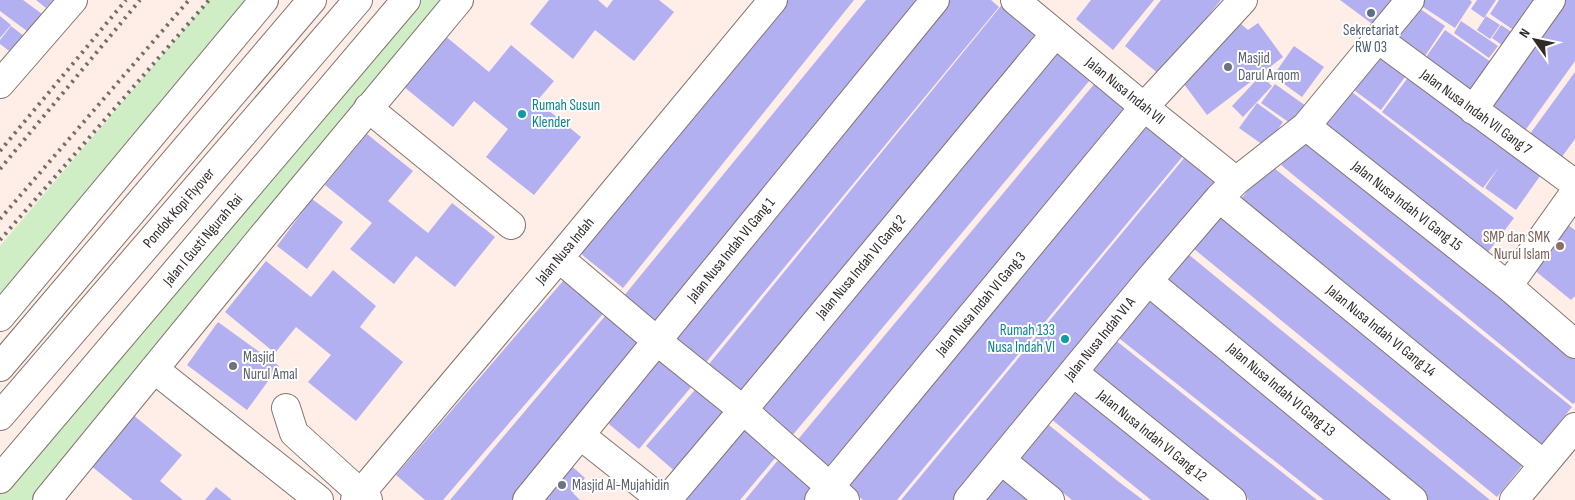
<svg xmlns="http://www.w3.org/2000/svg" width="1575" height="500" font-family="'Sofia Sans Condensed',sans-serif">
<rect width="100%" height="100%" fill="#ffede7"/>
<!-- green -->
<path fill="#cfeec6" d="M209,0H264L0,317V246Z
M406,0H459L45,500H0V479Z"/>
<!-- building -->
<path fill="#b2b0f0" d="M0,0H23L49,19L35,37L0,11Z
M36,0H53L46,8Z
M549,0H598L607,8L613,0H659L674,12L634,61L595,30L573,59L530,24Z
M782,0H854L623,288L580,253Z
M866,0H932L662,329L623,297Z
M941,0H991L999,7L703,366L665,335Z
M1091,0H1154L1113,50L1076,19Z
M1161,0H1221L1160,75L1125,46Z
M1340,0H1393L1375,26Z
M1424,0H1470L1472,2L1455,28L1420,5Z
M1477,0H1496L1484,18L1471,9Z
M1499,0H1535L1515,31L1490,14Z
M1558,0H1575V61L1519,139L1479,110Z
M1005,1L1043,32L743,400L705,369Z
M1416,6L1445,26L1421,62L1392,41Z
M1231,15L1248,30L1258,23L1283,57L1207,115L1178,76Z
M0,16L11,25L0,38Z
M1486,16L1500,25L1490,39L1477,30Z
M1461,21L1498,46L1489,58L1454,33Z
M1501,25L1521,38L1512,52L1492,38Z
M11,26L33,43L20,59L0,44V40Z
M1445,30L1494,64L1468,102L1419,67Z
M444,35L489,72L511,45L554,81L537,101L581,137L534,195L486,157L508,129L474,101L453,127L403,86Z
M1055,41L1095,74L791,437L752,404Z
M1294,46L1324,67L1302,97L1273,76Z
M1380,48L1410,70L1381,110L1351,88Z
M1413,71L1545,169L1516,210L1485,188L1499,167L1483,188L1382,112Z
M1575,72V139L1556,165L1524,142Z
M1261,75L1272,86L1243,117L1232,106Z
M1100,77L1137,108L832,474L795,443Z
M1275,84L1306,106L1293,125L1261,103Z
M1348,89L1514,218L1485,256L1319,127Z
M1257,103L1283,122L1266,147L1239,128Z
M1142,121L1183,156L897,500H863L841,481Z
M1308,132L1575,351V402L1573,404L1281,165Z
M367,134L413,171L388,201L428,233L452,203L495,237L455,287L416,256L394,284L350,249L372,223L325,185Z
M1185,157L1221,188L963,500H901Z
M1269,164L1572,407L1540,447L1237,204Z
M312,199L343,222L307,269L277,246Z
M1222,203L1530,456L1497,497L1188,244Z
M1568,225L1575,230V296L1571,300L1533,269Z
M1182,249L1227,286L1490,500H1424L1156,282Z
M266,261L311,297L333,270L376,306L360,327L403,362L356,421L308,382L331,355L296,327L275,353L225,312Z
M569,274L608,308L443,500H425L396,475Z
M1146,296L1404,500H1324L1115,335Z
M611,309L653,344L520,500H450Z
M218,322L279,366L247,410L187,365Z
M1109,335L1159,375L1317,500H1249L1083,368Z
M656,346L697,380L639,449L598,415Z
M1075,377L1227,500H1151L1045,414Z
M701,383L734,412L679,475L646,446Z
M132,414L182,455L160,481L183,500H133L90,465Z
M742,418L781,451L740,500H673Z
M1044,421L1119,482L1143,500H1072L1017,455Z
M784,453L825,488L815,500H745Z
M565,460L585,478L573,493L580,500H531Z
M999,467L1040,500H973Z
M216,487L232,500H205Z"/>
<g fill="none" stroke-linecap="round" stroke-linejoin="round">
<!-- minor casing -->
<g stroke="#83746f" stroke-width="30">
<path id="minor" d="M1015,0L1144,107L1236,181
M1378,39L1575,184
M0,84L73,0
M368,108L511,225
M1473,110L1551,0
M1306,126L1508,286
M1575,192L1508,286L1575,344
M1219,198L1543,464
M559,258L657,341L743,410L845,500
M1148,281L1413,500
M154,369L319,500
M1073,372L1232,500
M286,408L294,433L368,500
M580,435L662,500
M1001,460L1050,500
M47,500L267,231L459,0
M355,500L559,258L773,0
M527,500L935,0
M667,500L743,410L1055,34
M819,500L1144,107L1243,0
M968,500L1148,281L1219,198L1236,181L1306,126L1410,0
M1514,500L1575,427"/>
</g>
<!-- major casing -->
<g stroke="#83746f" stroke-width="30">
<path id="major" d="M0,317L264,0
M0,367L312,0
M0,416L358,0
M0,479L406,0"/>
</g>
<!-- minor -->
<use href="#minor" stroke="#fff" stroke-width="28"/>
<!-- major -->
<use href="#major" stroke="#fff" stroke-width="28"/>
<!-- rail -->
<path stroke="#776d69" stroke-width="4" stroke-dasharray="2.5 5" stroke-linecap="butt" d="M0,151L126,0
M0,169L140,0
M0,219L189,0
M0,240L209,0"/>
</g>
<!-- markers -->
<circle fill="#5c6f8a" stroke="#fff" stroke-width="2" cx="1371" cy="13" r="5"/>
<g fill="#6b7280" stroke="#fff" stroke-width="2">
<circle cx="1228" cy="67" r="5"/>
<circle cx="233" cy="366" r="5"/>
<circle cx="562" cy="485" r="5"/>
</g>
<g fill="#0f9aa8" stroke="#fff" stroke-width="2">
<circle cx="522" cy="114" r="5"/>
<circle cx="1065" cy="339" r="5"/>
</g>
<circle fill="#8d6e63" stroke="#fff" stroke-width="2" cx="1560" cy="246" r="5"/>
<g text-anchor="middle" dominant-baseline="central" stroke-width="4" stroke-linejoin="round" paint-order="stroke">
<!-- service labels -->
<g font-size="15" fill="#4e5e75" stroke="#fff">
<text x="1371" y="30">Sekretariat<tspan x="1371" dy="17">RW 03</tspan></text>
</g>
<!-- worship labels -->
<g font-size="15" fill="#5b616d" stroke="#fff" text-anchor="start">
<text x="1238" y="58">Masjid<tspan x="1238" dy="17">Darul Arqom</tspan></text>
<text x="243" y="357">Masjid<tspan x="243" dy="17">Nurul Amal</tspan></text>
<text x="572" y="485">Masjid Al-Mujahidin</text>
</g>
<!-- street labels -->
<g font-size="15" fill="#312b28" stroke="#fff">
<text transform="translate(1125 91) rotate(39)">Jalan Nusa Indah VII</text>
<text transform="translate(1476 112) rotate(36)">Jalan Nusa Indah VII Gang 7</text>
<text transform="translate(1407 206) rotate(38)">Jalan Nusa Indah VI Gang 15</text>
<text transform="translate(179 208) rotate(-49)">Pondok Kopi Flyover</text>
<text transform="translate(203 240) rotate(-50)">Jalan I Gusti Ngurah Rai</text>
<text transform="translate(731 250) rotate(-51)">Jalan Nusa Indah VI Gang 1</text>
<text transform="translate(565 251) rotate(-50)">Jalan Nusa Indah</text>
<text transform="translate(861 267) rotate(-50)">Jalan Nusa Indah VI Gang 2</text>
<text transform="translate(981 304) rotate(-50)">Jalan Nusa Indah VI Gang 3</text>
<text transform="translate(1381 331) rotate(39)">Jalan Nusa Indah VI Gang 14</text>
<text transform="translate(1100 339) rotate(-51)">Jalan Nusa Indah VI A</text>
<text transform="translate(1281 390) rotate(40)">Jalan Nusa Indah VI Gang 13</text>
<text transform="translate(1152 436) rotate(39)">Jalan Nusa Indah VI Gang 12</text>
</g>
<!-- culture labels -->
<g font-size="15" fill="#0d838f" stroke="#fff" text-anchor="start">
<text x="532" y="105">Rumah Susun<tspan x="532" dy="17">Klender</tspan></text>
<text x="1055" y="330" text-anchor="end">Rumah 133<tspan x="1055" dy="17">Nusa Indah VI</tspan></text>
</g>
<!-- education labels -->
<g font-size="15" fill="#785e54" stroke="#fff" text-anchor="end">
<text x="1550" y="237">SMP dan SMK<tspan x="1550" dy="17">Nurul Islam</tspan></text>
</g>
</g>
<!-- north arrow -->
<g transform="translate(1535 40) rotate(303)" stroke="#ffffff" stroke-width="4" paint-order="stroke">
<path d="M0-4L9 19L0 12L-9 19Z" fill="#312b28"/>
<text y="-8" font-size="14" font-weight="bold" text-anchor="middle" fill="#312b28">N</text>
</g>
</svg>
